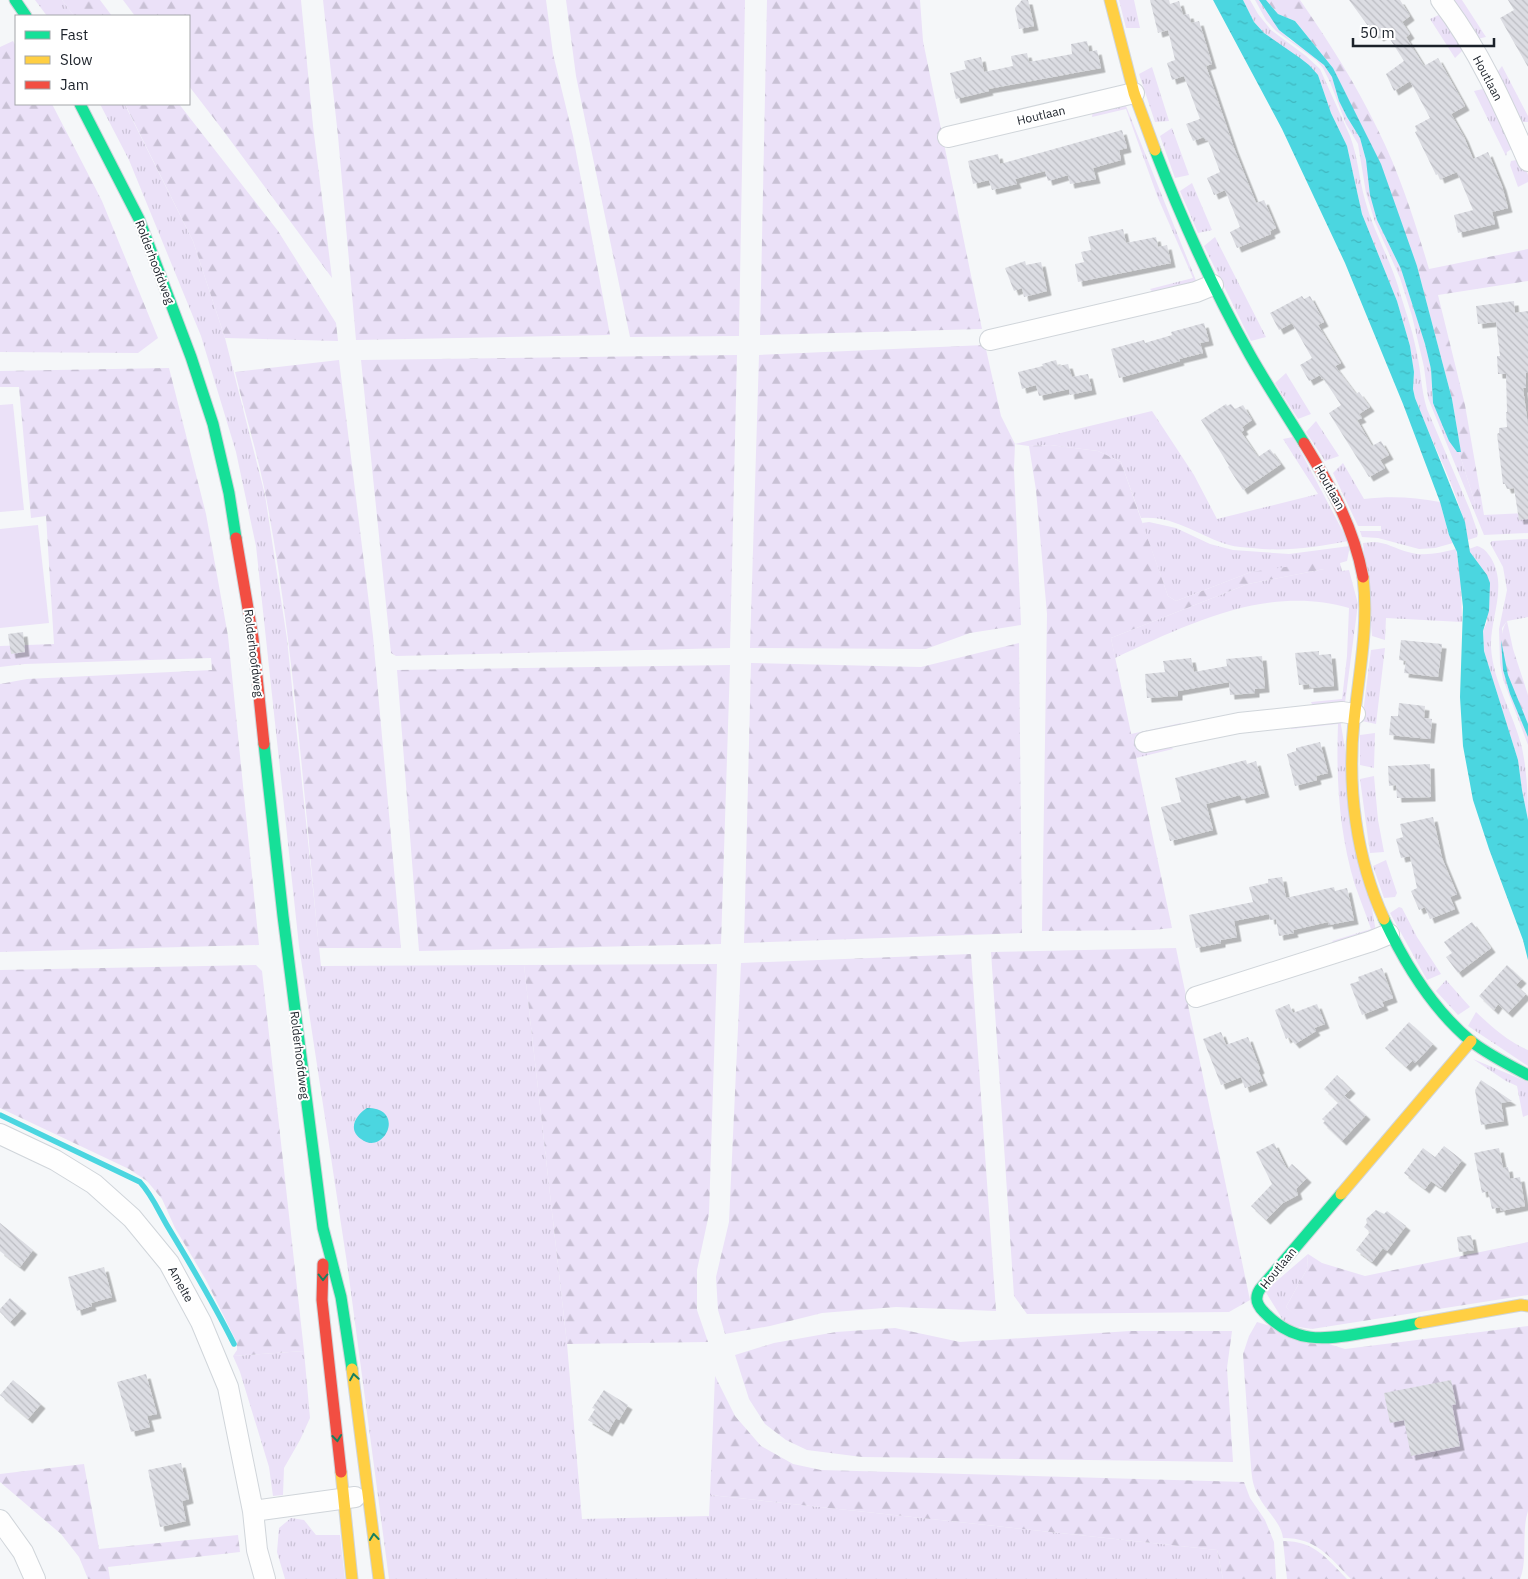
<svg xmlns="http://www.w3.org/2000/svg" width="1528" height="1579" font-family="'IBM Plex Sans',sans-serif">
<defs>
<pattern id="grass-tufts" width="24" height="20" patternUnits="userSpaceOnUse" patternTransform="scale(1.25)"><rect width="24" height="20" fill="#ebe1f8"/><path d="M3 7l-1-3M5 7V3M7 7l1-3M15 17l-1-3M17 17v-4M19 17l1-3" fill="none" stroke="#c9c1d5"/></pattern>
<pattern id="forest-firs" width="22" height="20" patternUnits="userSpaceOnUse" patternTransform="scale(1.25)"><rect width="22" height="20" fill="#ebe1f8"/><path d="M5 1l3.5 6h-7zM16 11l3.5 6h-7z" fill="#c9c1d5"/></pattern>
<pattern id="water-ripples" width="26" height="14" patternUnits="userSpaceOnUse" patternTransform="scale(1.25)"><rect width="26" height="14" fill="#4bd6e0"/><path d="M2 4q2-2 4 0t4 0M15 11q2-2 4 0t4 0" fill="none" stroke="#41b7c0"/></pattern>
<pattern id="building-back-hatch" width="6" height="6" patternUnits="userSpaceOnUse" patternTransform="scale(1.25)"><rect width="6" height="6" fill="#dcdde3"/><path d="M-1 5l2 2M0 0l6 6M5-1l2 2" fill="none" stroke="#bcbdc3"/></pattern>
<filter id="shadow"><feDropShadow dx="4.5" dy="4.5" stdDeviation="0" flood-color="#0004"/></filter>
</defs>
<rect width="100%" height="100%" fill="#f5f7f9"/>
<!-- grass -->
<path fill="url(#grass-tufts)" d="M35,0H62L74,16H47Z
M1119,0H1134L1140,28H1126Z
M1243,0H1250L1258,14L1271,30L1306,56L1320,69L1350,136C1358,157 1359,179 1365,200C1373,230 1389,257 1398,286C1404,307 1412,328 1416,349C1421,369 1421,390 1427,409L1470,510L1478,533L1477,537L1468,540C1459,490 1432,445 1415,398L1413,389L1414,372L1410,346L1397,301L1362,214L1347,146L1331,113L1318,75L1264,33L1254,22Z
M1255,0H1259L1270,17L1289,39L1309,52L1324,65L1332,77L1339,101L1347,117L1360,138L1366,160L1377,220L1401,269L1425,344L1431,369L1433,403L1459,452L1475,503H1482L1484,515L1528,513V533L1484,535L1428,398L1424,367L1412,316L1400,278L1375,222L1366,193L1358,144L1346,124L1330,82L1323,68L1316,60L1276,31L1266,20Z
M1451,0H1462L1486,37L1477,39Z
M1443,13L1465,48L1455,58L1430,19Z
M1502,66L1528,116V122H1521L1496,74Z
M1152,67L1169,121L1155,122L1139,74Z
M1487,88L1516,146L1507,152L1506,156L1474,91Z
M1124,101L1197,283L1155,295L1150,289L1193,278L1158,198L1126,109L1092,117L1093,108Z
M100,104H125L127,109L193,241L225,338L265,495L287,639L321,966L524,965L567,1344L582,1519L709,1516L710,1495L1217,1550L1223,1579H389L348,1270L299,946L256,546L236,452L201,336L129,160Z
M1172,128L1189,175L1175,178L1160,136Z
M1522,159L1528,175V182L1518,187L1510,165L1511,161Z
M1192,183L1212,230L1198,233L1180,191Z
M1215,237L1266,337L1251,341L1204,246Z
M1286,373L1311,414L1298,419L1275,383Z
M1152,411L1194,475L1217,519L1318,494L1283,439L1293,437L1348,541C1316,547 1285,552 1252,548C1244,547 1236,547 1229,545C1199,536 1174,515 1141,518L1121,462L1098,451L1050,445L1029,446L1015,444Z
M1316,421L1339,456L1325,461L1306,432Z
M1343,463L1364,499C1390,496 1414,497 1440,502L1449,535L1453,543L1435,548L1419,549L1378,538L1362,537L1360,531H1381V526H1358L1333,473Z
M1149,522L1176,528L1210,544L1233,550L1289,554L1350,546L1347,561L1340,563L1342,571L1349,570L1358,604L1345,703L1314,708L1311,702L1342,699L1347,656L1349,608C1268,584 1188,624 1115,658L1111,638L1248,584L1324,569L1251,572L1176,601L1168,596L1142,523Z
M1528,539V617L1507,621L1502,628L1503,670L1510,694L1528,737V745L1503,679L1500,663L1499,629L1507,590L1503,567L1490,543L1492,541Z
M1373,542C1386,542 1396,549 1408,552C1424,557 1439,553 1456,549L1461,580L1462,622L1386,618L1385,640L1372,636L1363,543Z
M1477,546C1484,548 1487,552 1491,558C1508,587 1490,617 1491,647C1493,683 1514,714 1522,748C1527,771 1528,797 1528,820L1522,790L1518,760L1484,651L1483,631L1487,622V575L1470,552L1469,549Z
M1385,648L1376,724L1362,721L1371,650Z
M1340,719L1376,932L1338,947L1332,941L1371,929C1366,914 1360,900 1355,885C1339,833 1336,779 1338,724L1291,729L1292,721Z
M1181,723L1179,730L1136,740L1138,750L1168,743L1173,749L1136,758L1131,734Z
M1375,733L1374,768L1360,765V735Z
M1374,776L1378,820L1384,852L1370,853L1360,779Z
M1386,860L1397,893L1395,897L1384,898L1373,866Z
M1399,907L1402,908L1417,937L1441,974L1427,980L1390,913Z
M1446,980L1470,1007L1458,1015L1436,991Z
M1476,1012C1492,1027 1507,1041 1528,1050V1066L1468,1026Z
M1473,1059L1528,1082V1115L1523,1117L1517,1086L1506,1081Z
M1308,1254L1307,1269L1286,1307L1312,1329L1286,1325L1265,1291Z
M304,1351L310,1418L300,1440L284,1468L283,1495L273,1496L269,1467L240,1372L233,1356Z
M291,1518L304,1520L316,1535H340L345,1579H285L277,1552L279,1528Z"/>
<!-- forest -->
<path fill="url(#forest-firs)" d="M62,0H100L112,16H74Z
M123,0H301L313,126L332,278L225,133L189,86V16H135Z
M323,0H546L553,54L573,136L610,335L356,340L338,136Z
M566,0H745L739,336L630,337L576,76Z
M767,0H920L923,41L982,329L760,335Z
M1266,0H1300C1329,42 1356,84 1378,130C1400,174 1415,222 1429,269L1528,249V281L1438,295L1465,405L1482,503H1475L1459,452H1461L1452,399L1417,266L1333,68L1295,21L1278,14Z
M13,41L16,46V104H52L102,201L158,338L138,353L0,352V47Z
M125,104H179L278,231L336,323L338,341L225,338L193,241Z
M985,345L1001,416L1015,444L1014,469L1021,625L970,633L926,649L750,648L759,355Z
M737,355L730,648L396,656L391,653L361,360Z
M339,360L373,636L401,948H319C304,799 294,644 266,497C258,455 245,414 235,372Z
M169,368L206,514L228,636L259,945L0,952V684L27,679L212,670L211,658L25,664L0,667V646L54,644L46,516L31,518L19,387H0V371Z
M1050,445L1098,451L1121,462L1168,596L1176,601L1251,572L1320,562L1324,569L1248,584L1111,638L1172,928L1153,930L1042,931L1047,614L1036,490L1029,446Z
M1507,621L1513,649L1528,695V724C1517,699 1490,646 1507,621Z
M1019,643L1022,933L744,943L751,663L921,667Z
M730,665L721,944L419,951L397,670Z
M1176,948L1250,1300L1229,1312L1027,1314L1014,1296L991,952Z
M971,954L996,1311L896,1307L822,1313L770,1326L725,1334L718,1310L716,1277L729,1222L741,963Z
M717,964L709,1214L697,1270V1310L708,1342L567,1344L524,965Z
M256,965L262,971L304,1351L233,1356L237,1350V1343L206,1280L175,1228L162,1199L147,1181L129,1169L0,1108V970Z
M1528,1242V1295L1312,1329L1301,1321L1286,1307L1307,1269L1308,1254L1322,1263L1365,1276Z
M1257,1322L1345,1349L1528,1326V1511C1521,1533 1528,1561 1520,1579H1351C1329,1557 1317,1538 1283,1538C1281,1522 1266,1511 1259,1497C1253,1487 1252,1478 1251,1467L1243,1354L1249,1336Z
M895,1328L960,1342L1130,1331H1232L1227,1368L1233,1462L862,1457L807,1450L786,1440L765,1424L749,1399L735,1355L774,1343L836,1332Z
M715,1376L735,1416L761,1446L793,1464L821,1470L1244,1482L1250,1498L1265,1520L1274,1542L1276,1579H1223L1217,1550L710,1495Z
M84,1464L99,1549L238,1535L240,1552L108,1567L110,1579H88L79,1557L61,1534L0,1482V1474Z
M1283,1541C1315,1541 1326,1558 1347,1579H1287Z"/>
<!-- garden -->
<path fill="#ebe1f8" d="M13,404L24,510L0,512V405Z
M38,525L49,623L0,628V529Z"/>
<!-- water -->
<path fill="url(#water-ripples)" d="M1213,0H1243L1254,22L1264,33L1300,58L1309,65L1318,75L1331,113L1347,146L1362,214L1397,301L1410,346L1414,372L1413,389L1415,398L1465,522L1470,552L1487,575L1490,583L1489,611L1483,631L1484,651L1518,760L1522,790L1528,820V960L1523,940L1489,849L1473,800L1463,746L1460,697L1463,607L1457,552L1449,535L1440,502L1403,404L1345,263L1282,129Z
M1259,0H1266L1278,14L1295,21L1333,68L1381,164L1417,266L1452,399L1461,452H1457L1449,441L1433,403L1431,369L1425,344L1401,269L1377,220L1370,195L1366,160L1360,138L1347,117L1339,101L1332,77L1324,65L1279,30Z
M1501,640L1508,675L1528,724V737L1510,694L1503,670Z
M367,1108C407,1108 384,1157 361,1139C347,1129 356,1115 367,1108Z"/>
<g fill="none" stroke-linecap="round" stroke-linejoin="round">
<!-- stream -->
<path stroke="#4bd6e0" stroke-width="5.5" d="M0,1115L140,1182C152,1195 159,1212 168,1227C191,1265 214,1304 234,1344"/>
</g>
<!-- building -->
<path fill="url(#building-back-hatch)" filter="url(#shadow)" d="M1022,0H1028L1034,26L1019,29L1015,8Z
M1150,0H1169L1170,4L1179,1L1183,15L1189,14L1191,23L1199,21L1212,64L1206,66L1234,148L1256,203L1264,200L1276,228L1270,231L1271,234L1237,248L1230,232L1240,227L1225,190L1214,195L1207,178L1220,172L1208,140L1206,141L1204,137L1193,141L1186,124L1200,119L1184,76L1172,80L1167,63L1175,60L1168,30L1158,33Z
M1349,0H1400L1410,16L1402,22L1410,34L1406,37L1424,66L1438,58L1465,106L1451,114L1464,137L1473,159L1488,152L1502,186L1508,208L1492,212L1495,224L1458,233L1454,215L1473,210L1457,172L1440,179L1438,174L1436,175L1415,132L1417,131L1415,126L1430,118L1410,81L1394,91L1386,74L1404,61L1386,33L1379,37L1376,33L1374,34Z
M1508,0H1528V67L1500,18L1514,10Z
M1087,41L1089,52L1097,50L1101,68L988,89L989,91L956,99L950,73L966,69L964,61L981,57L984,72L1013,66L1011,56L1027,53L1029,62L1072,54L1071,44Z
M1122,130L1127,148L1119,150L1121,160L1093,168L1096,179L1070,184L1068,175L1048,181L1045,171L1015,179L1017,184L992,190L989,180L973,184L968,161L998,154L1000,164Z
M1123,229L1126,243L1156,237L1158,247L1167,245L1171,263L1078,282L1075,264L1084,262L1081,252L1091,250L1088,237Z
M1025,261L1026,265L1041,262L1047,291L1024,297L1022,288L1014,291L1005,268Z
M1302,296L1304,299L1310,296L1324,322L1318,325L1341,363L1335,366L1356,394L1359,392L1370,407L1359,414L1362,418L1357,420L1372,446L1381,441L1389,455L1380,460L1385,468L1369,477L1329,413L1341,405L1323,378L1322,379L1320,375L1309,381L1300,365L1312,358L1292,323L1279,330L1270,313Z
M1514,301L1515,313L1528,311V373H1526V388H1523L1528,426V519L1519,520L1514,488L1507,489L1505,484H1503L1497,434L1499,433V428L1507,427L1506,412H1507L1506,374H1498L1497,356H1500L1496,322L1478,324L1476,306Z
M1204,323L1209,341L1200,343L1203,353L1179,359L1180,361L1119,378L1111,349L1144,340L1145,343L1172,335L1171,332Z
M1056,360L1058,366L1068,364L1072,377L1088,374L1092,390L1070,395L1069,389L1039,396L1036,385L1022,389L1018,372L1043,366L1042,364Z
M1226,404L1227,406L1231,404L1235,409L1243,405L1252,420L1242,427L1244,430L1241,432L1258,457L1270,449L1281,464L1243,490L1228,467L1229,466L1201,420Z
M23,632L25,652L11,654L8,634Z
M1401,640L1442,644L1438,677L1404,673L1406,661L1399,660Z
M1319,651V655L1331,654L1334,686L1309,688V684L1299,685L1295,653Z
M1262,656L1265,688L1255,689V693L1230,695L1229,682L1178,691V696L1147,698L1145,674L1165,672L1163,661L1191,658L1194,672L1227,666L1226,659Z
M1399,703L1425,706L1424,718L1432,719L1430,739L1389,735L1391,716H1398Z
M1320,742L1328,773L1316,776L1317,780L1295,786L1287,754L1296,751V748Z
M1246,760L1247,764L1256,761L1265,793L1242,799L1240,795L1206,804L1213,830L1170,841L1161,807L1181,802L1175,778Z
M1430,764L1431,797L1397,798L1396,785L1389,786L1388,766Z
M1433,817L1442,858L1457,894L1450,897L1455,909L1430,919L1425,907L1419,910L1411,891L1417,888L1410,856L1401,858L1396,839L1403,837L1400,824Z
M1282,877L1286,898L1334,887L1335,891L1347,888L1354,920L1329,925L1328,922L1293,930L1294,933L1279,936L1276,919L1270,920L1269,914L1234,921L1237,937L1221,940V943L1196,948L1189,915L1253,902L1249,887L1268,883V879Z
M1472,922L1491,948L1458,973L1446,957L1452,953L1444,942Z
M1507,965L1522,979L1516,985L1526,994L1508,1013L1498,1004L1494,1010L1479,996Z
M1382,968L1393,998L1382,1002L1384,1006L1362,1015L1350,984L1359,981L1358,977Z
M1289,1004L1293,1013L1317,1004L1325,1024L1314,1028L1316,1031L1295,1044L1289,1037L1286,1039L1275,1010Z
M1409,1022L1433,1044L1415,1063L1413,1060L1406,1067L1385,1048Z
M1221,1032L1226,1045L1248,1037L1260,1069L1258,1070L1263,1081L1245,1088L1241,1077L1221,1085L1203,1039Z
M1337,1075L1351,1089L1338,1102L1324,1089Z
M1481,1080L1512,1101L1501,1103L1504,1121L1481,1125L1475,1090Z
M1345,1096L1366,1115L1342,1141L1323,1123L1325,1121L1322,1119Z
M1274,1143L1287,1169L1292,1164L1307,1178L1296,1189L1298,1195L1283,1203L1266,1220L1251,1206L1272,1184L1256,1152Z
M1444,1146L1462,1160L1441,1188L1431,1181L1425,1189L1404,1173L1423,1148L1435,1157Z
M1499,1148L1503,1168L1508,1167L1510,1179L1520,1177L1525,1206L1501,1211L1500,1207L1492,1209L1488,1191L1482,1193L1474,1153Z
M1376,1210L1384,1214L1387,1211L1406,1226L1387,1251L1383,1248L1372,1262L1356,1250L1370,1232L1364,1227L1367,1223L1366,1219Z
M0,1223L33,1250L20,1267L0,1251Z
M1471,1235L1474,1250L1459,1252L1457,1237Z
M104,1267L112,1297L91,1303L92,1306L77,1311L68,1277Z
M10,1298L22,1309L10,1322L0,1312V1309Z
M146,1374L157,1414L147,1416L150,1427L131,1432L117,1382Z
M13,1380L41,1404L28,1419L0,1395Z
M1451,1380L1456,1404L1452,1405L1460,1446L1411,1456L1404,1420L1390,1423L1384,1393Z
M604,1390L628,1405L619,1420L616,1418L608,1432L588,1420L595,1409L592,1408Z
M181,1463L189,1499L182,1501L186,1521L160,1527L148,1470Z"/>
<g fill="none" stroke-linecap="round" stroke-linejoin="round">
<!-- street casing -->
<g stroke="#d0d5da" stroke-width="22">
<path id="street" d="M1441,0C1478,48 1504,106 1528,161
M948,137L1134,93
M990,340L1196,292L1213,285
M1145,742L1239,723L1342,712L1355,714
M1196,997L1372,941L1389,934
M0,1134L55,1160L94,1184L132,1218L169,1263L201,1322L228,1387L253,1511L257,1550L265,1579
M253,1511L355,1497
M0,1520L23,1552L35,1579"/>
</g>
<!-- fast casing -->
<g stroke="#d0d5da" stroke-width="13">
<path id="fast" d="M15,0L26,16
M80,104L139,219L191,357L213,424L229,493L236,538
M1155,150C1182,220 1213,289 1250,355C1267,385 1286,414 1304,443
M264,744L283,916L323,1228L341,1297L352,1369
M1384,919C1405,964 1433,1010 1472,1042C1489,1055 1509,1065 1528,1075
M1341,1194L1260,1289C1254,1298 1257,1305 1264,1312C1294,1344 1324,1340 1363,1333C1382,1330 1401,1327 1420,1323"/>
</g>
<!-- slow casing -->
<g stroke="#d0d5da" stroke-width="13">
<path id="slow" d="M1110,0L1134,93L1155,150
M1363,577C1369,626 1359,672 1354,721C1347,787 1356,858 1384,919
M1341,1194L1471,1041
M1420,1323L1521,1305L1528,1306
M352,1369L379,1579
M341,1472L352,1579"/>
</g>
<!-- jam casing -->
<g stroke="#d0d5da" stroke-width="13">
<path id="jam" d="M1304,443C1331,487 1353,525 1363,577
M236,538L253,638L264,744
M323,1264L322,1300L341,1472"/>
</g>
<!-- street -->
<use href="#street" stroke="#fefefe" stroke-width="20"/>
<!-- fast -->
<use href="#fast" stroke="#16e098" stroke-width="11"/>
<!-- slow -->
<use href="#slow" stroke="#ffcf43" stroke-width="11"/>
<!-- jam -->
<use href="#jam" stroke="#f24e42" stroke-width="11"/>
</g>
<!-- one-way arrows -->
<defs><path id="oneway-chevron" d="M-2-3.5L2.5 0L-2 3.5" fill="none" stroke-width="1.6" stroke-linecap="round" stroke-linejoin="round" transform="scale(1.25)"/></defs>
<g stroke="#188060">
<use href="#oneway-chevron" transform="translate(323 1277) rotate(90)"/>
<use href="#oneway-chevron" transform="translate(354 1377) rotate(-99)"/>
<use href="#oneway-chevron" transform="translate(337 1438) rotate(84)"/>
<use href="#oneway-chevron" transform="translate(374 1537) rotate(-96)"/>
</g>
<g text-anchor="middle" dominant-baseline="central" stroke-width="4" stroke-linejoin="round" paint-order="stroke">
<!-- street labels -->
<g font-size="12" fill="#1b2129" stroke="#fff">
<text transform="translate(1488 78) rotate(62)">Houtlaan</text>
<text transform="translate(1041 115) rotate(-13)">Houtlaan</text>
<text transform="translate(155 262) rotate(69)">Rolderhoofdweg</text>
<text transform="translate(1330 487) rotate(61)">Houtlaan</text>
<text transform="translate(254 653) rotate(83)">Rolderhoofdweg</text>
<text transform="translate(300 1055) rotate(83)">Rolderhoofdweg</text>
<text transform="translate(1278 1268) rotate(-51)">Houtlaan</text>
<text transform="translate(181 1284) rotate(61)">Amelte</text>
</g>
</g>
<!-- legend -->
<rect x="15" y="15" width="175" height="90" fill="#ffffff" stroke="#a4a6a9"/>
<rect x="25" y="31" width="25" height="8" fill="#16e098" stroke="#a4a6a9"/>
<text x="60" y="40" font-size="15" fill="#1b2129">Fast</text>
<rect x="25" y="56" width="25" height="8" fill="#ffcf43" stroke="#a4a6a9"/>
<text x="60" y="65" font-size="15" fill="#1b2129">Slow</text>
<rect x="25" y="81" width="25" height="8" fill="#f24e42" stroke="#a4a6a9"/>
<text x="60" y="90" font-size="15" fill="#1b2129">Jam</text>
<!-- scale -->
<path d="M1353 38v8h141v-8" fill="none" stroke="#1b2129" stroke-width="2.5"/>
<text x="1360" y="38" font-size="15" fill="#1b2129" stroke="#ffffff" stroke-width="4" paint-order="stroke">50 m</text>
</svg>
